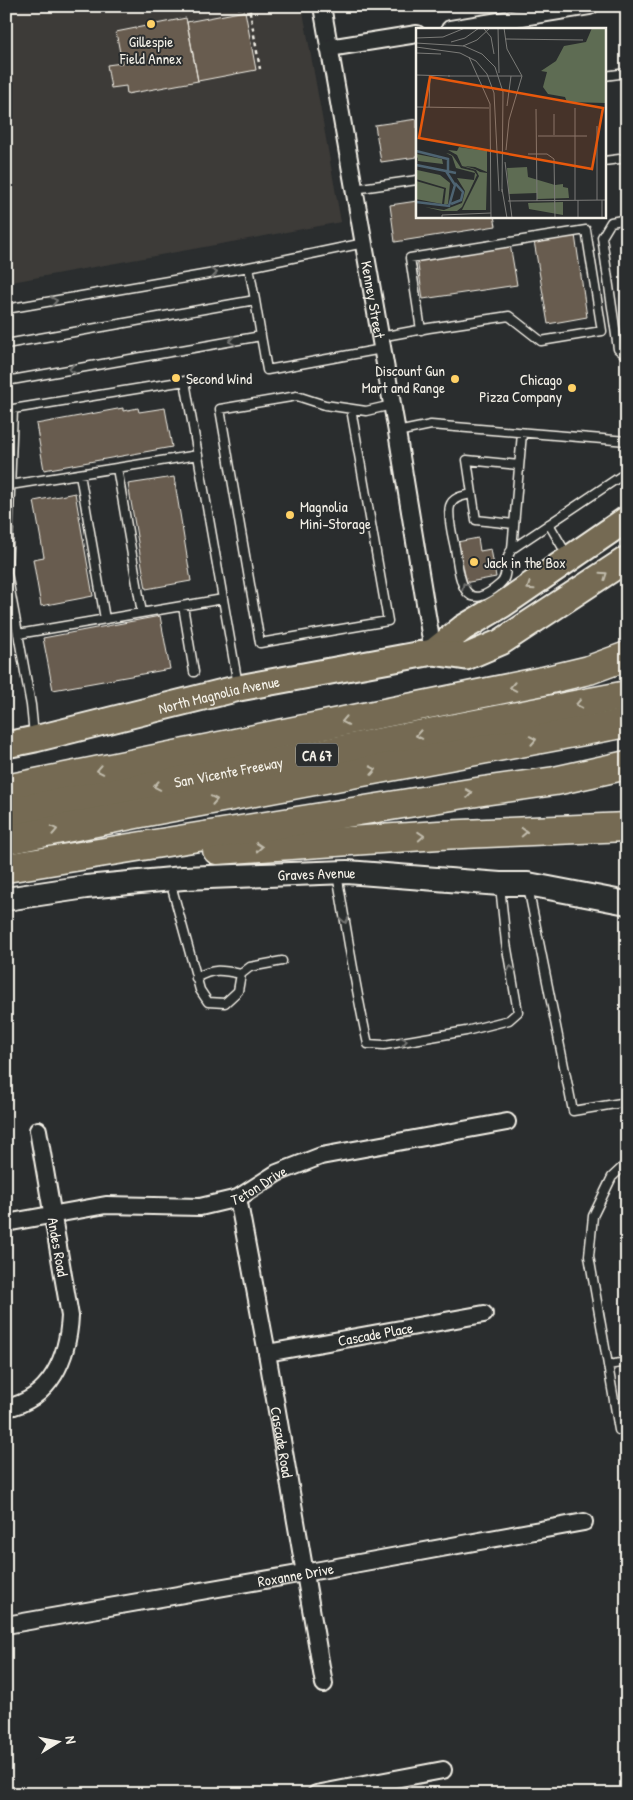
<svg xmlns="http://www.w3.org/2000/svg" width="633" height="1800" font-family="'Patrick Hand',sans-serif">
<rect width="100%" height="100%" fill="#2a2d2e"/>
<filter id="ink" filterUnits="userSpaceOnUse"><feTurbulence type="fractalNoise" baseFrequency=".02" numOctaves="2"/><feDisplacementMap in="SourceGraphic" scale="10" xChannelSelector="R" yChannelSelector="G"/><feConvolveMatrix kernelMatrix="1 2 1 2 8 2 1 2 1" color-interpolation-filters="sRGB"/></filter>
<g filter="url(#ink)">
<!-- built -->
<path fill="#3d3b38" d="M6,6H302L341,222L6,283Z"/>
<!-- building -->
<path fill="#685c4f" stroke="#f4f1e8" d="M245,11L256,70L198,81L187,22Z
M186,18L198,81L127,94L126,86L111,88L107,65L122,63L116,32Z
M417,119V157L381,162L375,125Z
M417,201V216H494L496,226L395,242L390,205Z
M575,235L587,317L548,324L534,241Z
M510,244L517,285L423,299L417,259Z
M123,408V411L138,408L139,412L165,408L172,447L44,470L36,424Z
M174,477L191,581L146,589L128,484Z
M75,493L93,596L41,606L33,559L44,557L34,501Z
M478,538L480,551L491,549L496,577L464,583L457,542Z
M160,616L170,669L53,690L43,638Z"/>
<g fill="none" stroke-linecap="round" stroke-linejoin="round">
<!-- lane casing -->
<g stroke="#f4f1e8" stroke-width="11">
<path id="lane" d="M604,76L627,73
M604,161L627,158
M354,189L417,180
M627,219L611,222L602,237L618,349L627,356
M6,309L249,267
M261,336L267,370L382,349
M380,337L429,328L509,316L541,341L602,331L586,230L410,258L421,330
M6,344L255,300L249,267L364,243
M6,381L261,336L255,300
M351,409L388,621L260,643L220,409L297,396L325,405L366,411L392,405
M397,432L431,425L627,441
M522,433L512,549L627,472
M117,468L142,613
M80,474L105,619
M10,485L198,455
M472,494C463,496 453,497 450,506C447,516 453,538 455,548C460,577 462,618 500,584C510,576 502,562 512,549
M514,524L476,520L467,460L519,465
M549,524L567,555
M183,606L194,672
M18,634L223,599
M34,735L31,705L7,573L13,409L185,381L238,685
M337,874C347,931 355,988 368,1044L384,1045L466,1031L509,1020L518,1012L506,943L500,886
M170,881L200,990L208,1002L225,1003L238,991L241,974L250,967L282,961
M528,887L573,1111L627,1102
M196,978C213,968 222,970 241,974
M627,1163L612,1177L593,1216L589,1256L608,1365L627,1362
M608,1365L619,1430"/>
</g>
<!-- street casing -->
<g stroke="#f4f1e8" stroke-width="20">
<g id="street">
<path id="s1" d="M322,6L397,432L433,652"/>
<path d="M450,29L590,6"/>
<path d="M329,48L417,34"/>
<path id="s2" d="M238,1198L267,1353L324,1684"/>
<path id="s3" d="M6,1223L106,1205L200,1207L238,1198L277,1173L321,1156L507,1122"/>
<path id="s4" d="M267,1353L484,1314"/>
<path d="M6,1408C51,1399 68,1357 70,1316L38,1130"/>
<path id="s5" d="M6,1625L304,1573L584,1522"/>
<path d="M316,1794L443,1770"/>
</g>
</g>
<!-- secondary casing -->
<g stroke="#f4f1e8" stroke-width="26">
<g id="secondary">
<path id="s6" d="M6,899L86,887L183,878L347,872L500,884H528L627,903"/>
</g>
</g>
<!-- primary casing -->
<g stroke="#f4f1e8" stroke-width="29">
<g id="primary">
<path d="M433,652L463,628L502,605L627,519"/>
<path id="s7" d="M6,745L35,739L239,688L433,652L466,657L501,642L627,559"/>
</g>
</g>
<!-- highway casing -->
<g stroke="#f4f1e8" stroke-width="31">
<g id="highway">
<path d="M6,789L543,681L589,670L627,656"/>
<path id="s8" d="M6,812L137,789L627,695"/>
<path d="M6,840L141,813L627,723"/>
<path d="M217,850L439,835L627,827"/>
<path d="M6,868L483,791L555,781L627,765"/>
</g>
</g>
<!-- path -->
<path stroke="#f4f1e8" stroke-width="2.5" stroke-dasharray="4 4" stroke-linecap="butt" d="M238,8L249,6L260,69"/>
<!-- lane -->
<use href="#lane" stroke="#2a2d2e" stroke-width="8"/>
<!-- street -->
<use href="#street" stroke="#2a2d2e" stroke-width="16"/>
<!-- secondary -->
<use href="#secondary" stroke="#2a2d2e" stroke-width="22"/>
<!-- primary -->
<use href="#primary" stroke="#746b52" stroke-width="25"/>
<!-- highway -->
<use href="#highway" stroke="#746b52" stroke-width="28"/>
</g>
<!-- one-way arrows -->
<defs><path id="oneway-chevron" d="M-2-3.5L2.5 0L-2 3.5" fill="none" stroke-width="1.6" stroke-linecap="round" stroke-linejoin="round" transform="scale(1.25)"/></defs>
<g stroke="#71726f">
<use href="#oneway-chevron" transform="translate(214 273) rotate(-10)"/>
<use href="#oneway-chevron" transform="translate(54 301) rotate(-10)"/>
<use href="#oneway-chevron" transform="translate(232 341) rotate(170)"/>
<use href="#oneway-chevron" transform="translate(72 369) rotate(170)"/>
<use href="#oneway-chevron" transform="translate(465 586) rotate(-118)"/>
<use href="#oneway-chevron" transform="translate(345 920) rotate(79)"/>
<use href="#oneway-chevron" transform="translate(511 969) rotate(-101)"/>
<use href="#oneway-chevron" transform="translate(404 1041) rotate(-10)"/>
</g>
<g stroke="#c1bbac">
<use href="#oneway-chevron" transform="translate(604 575) rotate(-34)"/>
<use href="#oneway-chevron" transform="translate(530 587) rotate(146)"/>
<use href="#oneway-chevron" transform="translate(513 687) rotate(169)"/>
<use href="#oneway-chevron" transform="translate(579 704) rotate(169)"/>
<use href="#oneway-chevron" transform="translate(345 721) rotate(169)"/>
<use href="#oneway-chevron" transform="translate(419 735) rotate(169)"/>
<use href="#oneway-chevron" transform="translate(533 740) rotate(-11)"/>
<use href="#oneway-chevron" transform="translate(100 770) rotate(169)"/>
<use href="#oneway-chevron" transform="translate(373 770) rotate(-11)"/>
<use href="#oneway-chevron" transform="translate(157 786) rotate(169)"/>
<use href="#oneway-chevron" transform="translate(469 793) rotate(-9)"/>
<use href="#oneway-chevron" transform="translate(214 800) rotate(-11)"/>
<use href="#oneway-chevron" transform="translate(54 830) rotate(-11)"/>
<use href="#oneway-chevron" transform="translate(524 832) rotate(-2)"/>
<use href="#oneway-chevron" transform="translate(421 836) rotate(-4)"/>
<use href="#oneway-chevron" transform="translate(259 847) rotate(-4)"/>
</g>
</g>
<!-- markers -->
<g fill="#ffd166" stroke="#2a2d2e" stroke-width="2">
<circle cx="151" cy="24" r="5"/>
<circle cx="176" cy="378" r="5"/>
<circle cx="455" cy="379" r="5"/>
<circle cx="572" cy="388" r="5"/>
<circle cx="290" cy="515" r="5"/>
<circle cx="474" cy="562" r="5"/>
</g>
<g text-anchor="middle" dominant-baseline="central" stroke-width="4" stroke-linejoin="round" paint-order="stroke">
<!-- shield labels -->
<rect fill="#2a2d2e" stroke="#b7b6b0" stroke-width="1" x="296" y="743.5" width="42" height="23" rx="4"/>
<g font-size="14" font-weight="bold" fill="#f4f1e8">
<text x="317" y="755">CA 67</text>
</g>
<!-- poi labels -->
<g font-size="15" fill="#f4f1e8" stroke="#2a2d2e" text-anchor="start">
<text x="151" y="41" text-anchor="middle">Gillespie<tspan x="151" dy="17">Field Annex</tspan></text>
<text x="445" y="370" text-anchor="end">Discount Gun<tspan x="445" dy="17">Mart and Range</tspan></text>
<text x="186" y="378">Second Wind</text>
<text x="562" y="379" text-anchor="end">Chicago<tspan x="562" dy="17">Pizza Company</tspan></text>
<text x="300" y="506">Magnolia<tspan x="300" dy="17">Mini-Storage</tspan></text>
<text x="484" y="562">Jack in the Box</text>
</g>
<!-- street labels -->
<g font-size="15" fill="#f4f1e8" stroke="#2a2d2e">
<text stroke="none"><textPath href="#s1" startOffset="298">Kenney Street</textPath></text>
<text stroke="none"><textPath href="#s7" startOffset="219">North Magnolia Avenue</textPath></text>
<text stroke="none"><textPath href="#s8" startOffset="226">San Vicente Freeway</textPath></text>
<text stroke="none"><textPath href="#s6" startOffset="312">Graves Avenue</textPath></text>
<text stroke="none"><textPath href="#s3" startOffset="259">Teton Drive</textPath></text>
<text transform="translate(58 1247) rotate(80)">Andes Road</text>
<text stroke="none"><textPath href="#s4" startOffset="110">Cascade Place</textPath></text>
<text stroke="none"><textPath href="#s2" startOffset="248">Cascade Road</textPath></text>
<text stroke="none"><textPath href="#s5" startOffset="294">Roxanne Drive</textPath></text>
</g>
</g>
<!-- overview -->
<g transform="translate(416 28)">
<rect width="190" height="190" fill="#2a2d2e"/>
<path d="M176,0H190V75L151,74L149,69L132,66L127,59L131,44L125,43L140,33L148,18L170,14ZM43,119L71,123V144L59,139L48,138L59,141L64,144L71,145L70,182H46L63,148L60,142L46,138L41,127L32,122L41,123ZM30,125L34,126L37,128L45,140L58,143L61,147L46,179L41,183H26L9,179L28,182L46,175L49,163L41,150L58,152L59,145L40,140L36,128ZM0,126L26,131L27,136L2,133V129L0,132ZM111,139L112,149L139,157L147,156V159L152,160L153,170L121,171V165L93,166L91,140ZM1,142L24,147L34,155L32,176L28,177L30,160L0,151ZM0,153L28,161L26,176L0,171ZM147,174V187L113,181L112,175Z" fill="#5e6c53"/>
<path fill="none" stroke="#4e6472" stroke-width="2.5" d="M0,123L32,131V143M0,137L40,145M0,174L33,178L39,157L30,143M35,176L45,172L47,164L39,155"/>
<path fill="none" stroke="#7b7b78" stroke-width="1" d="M82,0L83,45M88,0L91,21L106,48M68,1L75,9L78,26M0,10L27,9L49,0M89,11L167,12M35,14L49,10L63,0M0,15L48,18L66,26L79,39L87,64L86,164M47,18L61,12L74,0M0,19L44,25L60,33L71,46L78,65L83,163M0,25L25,26M53,29L74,76L75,190M0,47L34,48M32,48H106L93,92L90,122M91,78L95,48M0,79L73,80M13,79L14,47M120,81L121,173M138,86V107M181,98V172M122,108H171M112,126H131L138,131L139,190M89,134L96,190M86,161L91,190M159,172V80M162,172V190M92,173L190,172M26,190V187L75,185M186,190V172"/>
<path fill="#e8590c" fill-opacity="0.15" stroke="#e8590c" stroke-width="2.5" d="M14,49L187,80L176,141L3,110Z"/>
<rect width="190" height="190" fill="none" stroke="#f4f1e8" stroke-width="2.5"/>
</g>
<!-- margin -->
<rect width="633" height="1800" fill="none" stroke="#2a2d2e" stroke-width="25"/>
<rect x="12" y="12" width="608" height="1775" fill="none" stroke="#f4f1e8" stroke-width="2" filter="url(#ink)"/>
<!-- north arrow -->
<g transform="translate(58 1742) rotate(80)" stroke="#2a2d2e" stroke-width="4" paint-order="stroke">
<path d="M0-4L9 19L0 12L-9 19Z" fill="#f4f1e8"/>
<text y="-8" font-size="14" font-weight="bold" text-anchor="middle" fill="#f4f1e8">N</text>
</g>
</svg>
